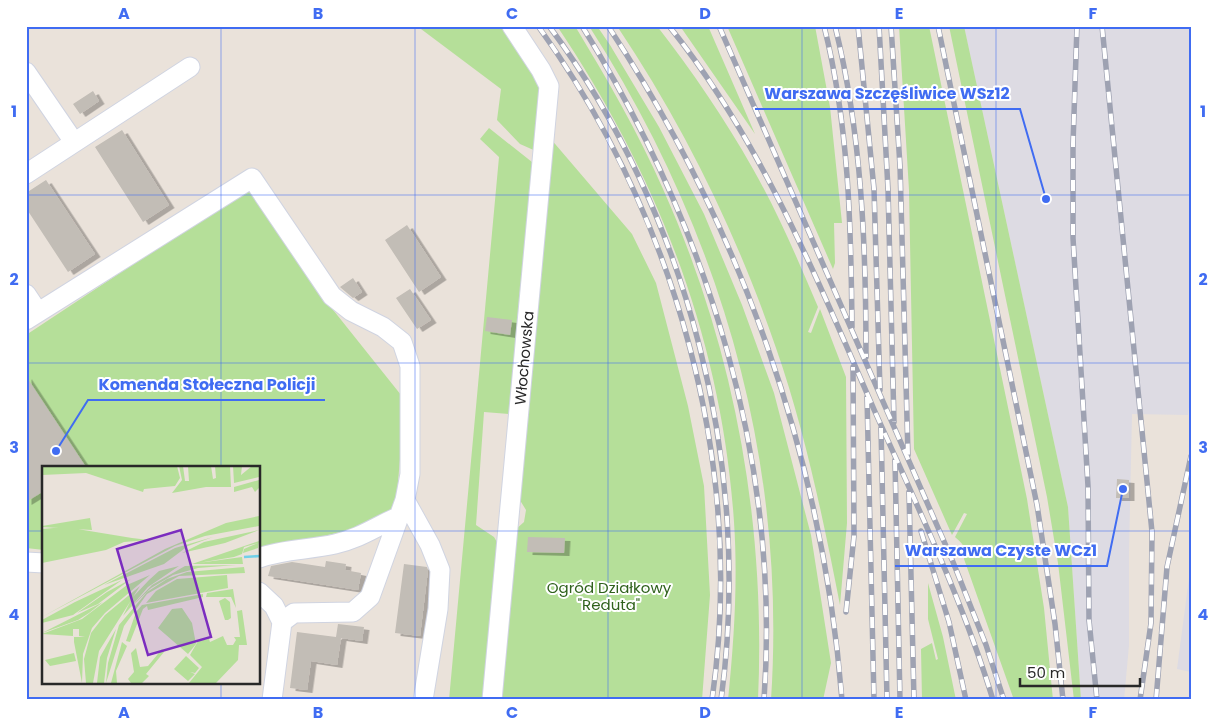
<svg xmlns="http://www.w3.org/2000/svg" width="1217" height="726" font-family="Poppins,sans-serif">
<defs>
<filter id="shadow"><feDropShadow dx="5.5" dy="3" stdDeviation="0" flood-color="#0004"/></filter>
</defs>
<rect width="100%" height="100%" fill="#eae2da"/>
<!-- industrial -->
<path fill="#dddbe3" d="M964,26H1191V390L1188,415L1132,414L1129,552V645L1124,700H1081L1068,507Z
M1191,563V672L1177,669Z"/>
<!-- green -->
<path fill="#b5df99" d="M417,26H502L542,90L538,152L520,144L497,120L501,89Z
M557,26H575C607,79 638,132 663,189C735,350 766,523 758,700H728C734,641 738,582 734,522C722,341 658,176 557,26Z
M589,26H597L610,45L659,127L704,214L742,305L774,393L811,535L831,663L823,700H771C787,458 720,230 589,26Z
M617,26H657C692,71 725,119 753,169C778,213 798,260 818,307L808,332L811,333L820,309L846,377L847,523L840,605C823,518 805,431 776,348C737,234 684,126 617,26Z
M680,26H708L755,134Z
M727,26H815L830,107L842,223H834L835,263L833,269Z
M899,26H929L1027,499L1044,608L1053,700H1014L964,559C967,548 963,544 955,537L967,514L964,513L952,535L914,449L909,190Z
M949,26H964L1068,507L1081,700H1074L1058,563L1047,497Z
M489,128L537,166L524,290H520L509,414L484,412L476,525L494,537L501,549L486,700H449L499,157L480,139Z
M550,138L632,234L656,283L688,406L704,486L710,595L702,700H499L515,530L524,522L526,510L518,497Z
M250,187L326,301L405,400L396,506L363,527L259,551V467H44V550L26,548V335Z
M928,583L943,637L956,700H922L921,649L932,643L936,660L938,659L928,619Z"/>
<!-- building -->
<path fill="#c2bdb6" filter="url(#shadow)" d="M93,91L99,101L80,114L73,104Z
M122,130L169,205L143,222L95,147Z
M46,180L95,254L68,272L26,208V193Z
M407,225L441,277L419,292L385,240Z
M353,278L362,292L353,298L340,287Z
M410,289L431,320L417,329L396,298Z
M487,317L512,320L510,335L485,331Z
M26,376L86,467H44V491L26,502Z
M1117,479L1129,480V498H1116Z
M528,537L565,538L564,553L527,552Z
M326,561L346,564L345,570L361,573L358,590L268,576L271,566L292,562L325,567Z
M404,564L427,567L428,570L420,636L395,633Z
M338,624L364,627L362,641L341,638L337,665L311,661L307,690L290,688L297,632L336,637Z"/>
<g fill="none" stroke-linecap="round" stroke-linejoin="round">
<!-- minor casing -->
<g stroke="#d0d4e1" stroke-width="21">
<path id="minor" d="M26,72L74,142
M26,174L190,67
M26,294L38,312
M26,320L252,178L332,296L351,311L383,327L402,342L410,366V474L405,500L370,597L353,612L294,613L282,622L272,700
M405,500L430,545L440,570L438,609L423,700
M259,558C284,549 309,550 335,544C361,538 375,527 398,517
M26,562L44,563
M259,592L274,606L282,622
M492,700L549,86L541,70L512,26"/>
</g>
<!-- minor -->
<use href="#minor" stroke="#fff" stroke-width="19"/>
<!-- rail casing -->
<g stroke="#9ea2b2" stroke-width="5.5">
<path id="rail" d="M538,26C676,217 746,465 712,700
M549,26C689,214 753,468 721,700
M582,26C708,228 781,461 764,700
M608,26C741,227 823,459 842,700
M669,26C762,142 817,279 876,414C918,508 963,601 993,700
M719,26L953,562L986,645L1004,700
M824,26C849,125 851,225 852,327
M835,26C862,135 866,246 866,357
M858,26L874,189L880,390
M879,26L888,189L894,422
M891,26L900,166L908,455
M938,26L1037,505L1055,624L1063,700
M1077,26L1073,144V238L1088,486L1089,620L1097,700
M1102,26L1152,532L1151,623L1140,700
M867,397L874,700
M881,428L887,700
M895,460L900,700
M909,492L914,700
M921,531L949,622L966,700
M846,612L854,536L853,367
M1156,700L1167,567L1191,456"/>
</g>
<!-- rail -->
<use href="#rail" stroke="#fff" stroke-width="4" stroke-dasharray="11" stroke-linecap="butt"/>
</g>
<!-- grid -->
<path fill="none" stroke="#406cf2" stroke-width="1" stroke-opacity="0.55" d="M221,26V467M415,26V700M608,26V700M802,26V700M996,26V700M26,195H1191M26,363H1191M26,531H44M259,531H1191M221,682V700"/>
<g text-anchor="middle" dominant-baseline="central" stroke-width="4" stroke-linejoin="round" paint-order="stroke">
<!-- street labels -->
<g font-size="15" fill="#282828" stroke="#fff">
<text transform="translate(524 358) rotate(-85)">Włochowska</text>
</g>
<!-- park labels -->
<g font-size="15" fill="#2f611c" stroke="#fff">
<text x="609" y="587">Ogród Działkowy<tspan x="609" dy="17">"Reduta"</tspan></text>
</g>
</g>
<!-- overview -->
<g transform="translate(42 466)">
<rect width="218" height="218" fill="#eae2da"/>
<path d="M0,0H135L138,12L133,20L102,23L101,26L44,7L0,9ZM137,0H141L143,15H147L146,0H169L171,13L174,12L173,0H188L189,21H164L130,27L140,14ZM191,0H200L199,9L210,0H217V11L192,17ZM217,14V22L213,26L210,21L192,26V21ZM217,50V60L163,70L133,80L0,151L123,83L184,57ZM48,52L50,64L0,61V60ZM23,61L90,72L107,74L82,76L64,84L0,97V63ZM217,64L183,77L140,87L162,76ZM171,71L146,80L122,98L62,119L133,82ZM217,75L216,82L201,87L202,83L216,77L202,81L200,88L192,91L156,97L200,91L201,98H150ZM194,99L156,102L131,109L109,122L87,143L110,119L143,100ZM137,100L106,121L81,150L90,132L107,114L117,105ZM202,101L203,107L137,110L105,128L82,160L64,217L66,197L77,159L105,126L125,113L145,106ZM108,109L63,147L50,162L41,188L40,217L32,176V171H43L37,170V163H31V170L0,168L40,153L85,119ZM185,109L186,122L104,137L114,125L135,113ZM89,113L56,138L35,147L65,126ZM80,114L31,149L0,157V154L33,136ZM98,120L57,185L51,217H44L42,193L49,167L63,149ZM191,123L194,142L189,131H164L165,127ZM161,128V131L106,144L105,140L101,143L88,176L84,175L94,146L100,139ZM183,132L188,136L189,152L186,154H183L177,135ZM61,136L47,147L36,154L0,167ZM140,142L150,157L154,178L146,188L116,162L130,143ZM200,144L205,179H197L196,194L174,217H147L160,201L148,189L156,175L167,173L168,176L181,170L185,179H191L194,174L192,171H198L195,145ZM74,163L65,192L62,217H55L58,191ZM80,176L85,180L74,205L75,217H69ZM94,182L98,201L106,200L120,183L122,186L104,208L107,210L100,217H89L86,213L92,206L89,187ZM32,187L34,195L8,200L3,194ZM144,190L157,202L153,207L148,206L153,208L146,215L132,203Z" fill="#b5df99"/>
<path fill="none" stroke="#71d0e9" stroke-width="2.5" d="M202,91L218,90"/>
<path fill="#7b2cbf" fill-opacity="0.15" stroke="#7b2cbf" stroke-width="2.5" d="M139,64L169,171L106,189L75,83Z"/>
<rect width="218" height="218" fill="none" stroke="#282828" stroke-width="2.5"/>
</g>
<!-- callouts -->
<path fill="none" stroke="#406cf2" stroke-width="2" d="M1046 199L1020 109H755M56 451L88 400H325M1123 489L1107 566H895"/>
<g fill="#406cf2" stroke="#fff" stroke-width="2">
<circle cx="1046" cy="199" r="5"/>
<circle cx="56" cy="451" r="5"/>
<circle cx="1123" cy="489" r="5"/>
</g>
<g font-size="16" text-anchor="middle" font-weight="bold" fill="#406cf2" stroke="#fff" stroke-width="4" stroke-linejoin="round" paint-order="stroke">
<text x="887" y="99">Warszawa Szczęśliwice WSz12</text>
<text x="207" y="390">Komenda Stołeczna Policji</text>
<text x="1001" y="556">Warszawa Czyste WCz1</text>
</g>
<!-- border -->
<rect width="1217" height="726" fill="none" stroke="#ffffff" stroke-width="55"/>
<!-- scale -->
<path d="M1020 678v8h120v-8" fill="none" stroke="#282828" stroke-width="2.5"/>
<text x="1027" y="678" font-size="15" fill="#282828" stroke="#ffffff" stroke-width="4" paint-order="stroke">50 m</text>
<rect x="28" y="28" width="1162" height="670" fill="none" stroke="#406cf2" stroke-width="2"/>
<g font-size="16" text-anchor="middle" font-weight="bold" fill="#406cf2">
<text x="124" y="19">A</text>
<text x="318" y="19">B</text>
<text x="512" y="19">C</text>
<text x="705" y="19">D</text>
<text x="899" y="19">E</text>
<text x="1093" y="19">F</text>
<text x="14" y="117">1</text>
<text x="1203" y="117">1</text>
<text x="14" y="285">2</text>
<text x="1203" y="285">2</text>
<text x="14" y="453">3</text>
<text x="1203" y="453">3</text>
<text x="14" y="620">4</text>
<text x="1203" y="620">4</text>
<text x="124" y="718">A</text>
<text x="318" y="718">B</text>
<text x="512" y="718">C</text>
<text x="705" y="718">D</text>
<text x="899" y="718">E</text>
<text x="1093" y="718">F</text>
</g>
</svg>
